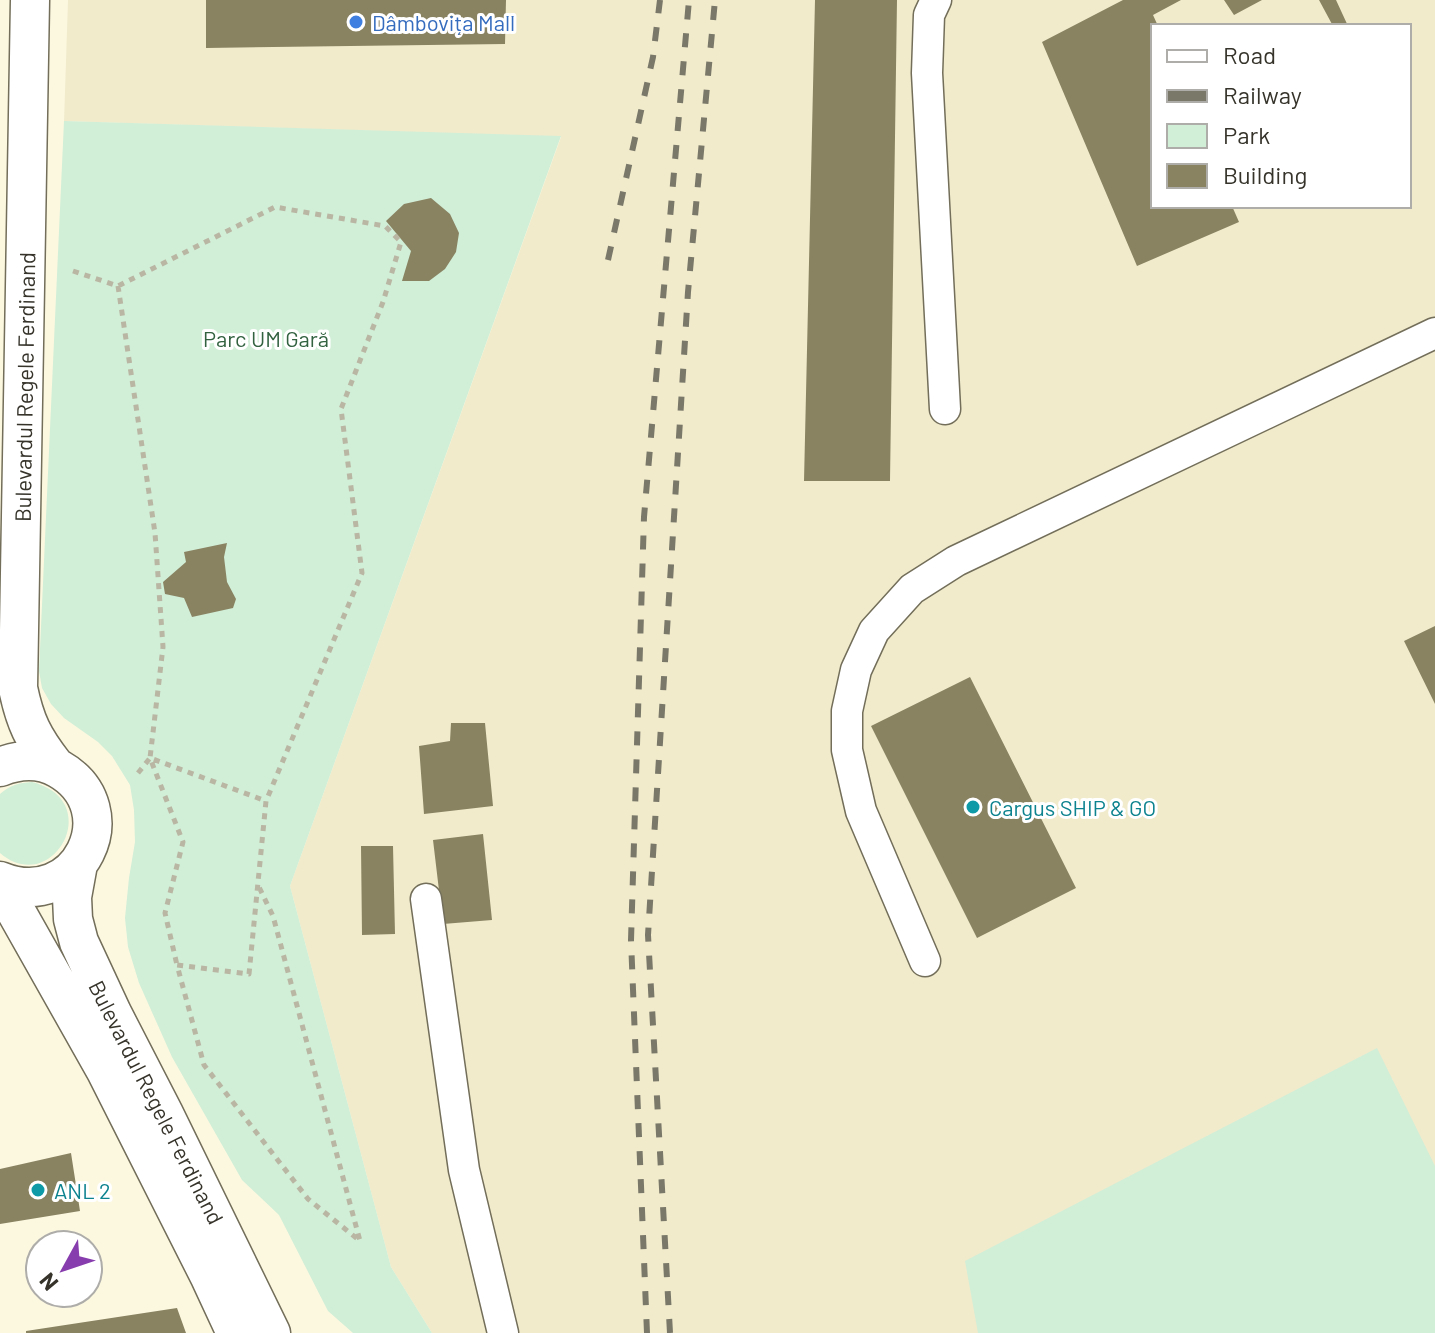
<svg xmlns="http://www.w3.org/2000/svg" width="1435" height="1333" font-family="Barlow,sans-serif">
<rect width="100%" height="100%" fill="#fcf8e0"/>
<!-- built -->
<path fill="#f1ebcc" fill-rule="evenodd" d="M68,0H1435V1333H432L391,1267L290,886L561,137L64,121ZM1153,26H1409V206H1153Z"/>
<!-- green -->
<path fill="#d1eed7" d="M64,121L561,136L290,886L391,1267L432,1333H353L328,1311L279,1215L242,1180L172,1057L139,983L128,947L125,918L129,878L135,842L134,810L130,785L112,756L98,742L64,718L51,704L42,688L39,671Z
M32,782C107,801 52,898 0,853V794C10,785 19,783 32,782Z
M1377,1048L1435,1166V1333H978L965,1261Z"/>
<!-- building -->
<path fill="#898362" d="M206,0H506L505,44L206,48Z
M815,0H897L890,481H804Z
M1123,0H1181L1153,15L1158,26H1153V206H1232L1239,222L1137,266L1042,42Z
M1224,0H1262L1234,15Z
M1319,0H1336L1348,26H1333Z
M431,198L450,214L459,233L456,252L445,269L429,281H402L411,251L386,221L404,204Z
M227,543L224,557L227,582L236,599L233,608L192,617L184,598L165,594L163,582L186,562L184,552Z
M1435,626V704L1404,641Z
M970,677L1076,888L977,938L871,726Z
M451,723H485L493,806L424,814L419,746L450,741Z
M483,834L492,920L443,924L433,840Z
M361,846H393L395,934L362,935Z
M71,1153L80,1211L0,1224V1169Z
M177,1308L186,1333H26V1331Z"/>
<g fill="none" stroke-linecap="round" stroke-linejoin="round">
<!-- minor casing -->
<g stroke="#726e59" stroke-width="33">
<path id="minor" d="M936,0L929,15L927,73L945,409
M426,899L464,1170L503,1333
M925,961L861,811L847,750V711L856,670L874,631L912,589L956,561L1435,333"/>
</g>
<!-- major casing -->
<g stroke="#726e59" stroke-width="41">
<path id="major" d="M30,0L18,688C25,722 33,738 54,765
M0,767C20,759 40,758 59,769C129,809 79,913 0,881
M78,864L72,897L73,919L79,942L112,1013L164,1114L271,1333
M5,883L13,906L106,1071L210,1277L236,1333"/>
</g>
<!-- path -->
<path stroke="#b9b6a3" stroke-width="5" stroke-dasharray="6 6" stroke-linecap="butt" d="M73,271L118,286L275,207L385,226L401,242L383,302L341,409L362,573L266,801L249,974L177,965L204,1065L308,1199L360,1241L273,916L258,885
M118,286L155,533L163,647L150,758L266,801
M138,773L150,758L183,842L165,913L177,965"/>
<!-- minor -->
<use href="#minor" stroke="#fff" stroke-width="30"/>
<!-- major -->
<use href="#major" stroke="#fff" stroke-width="38"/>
<!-- rail -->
<path stroke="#7a7869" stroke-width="6" stroke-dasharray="14 14" stroke-linecap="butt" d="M608,260L653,57L660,0
M647,1333L631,940L644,517L689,0
M670,1333L648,935L688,292L715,0"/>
</g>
<!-- markers -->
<circle fill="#3f7fe0" stroke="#fff" stroke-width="3" cx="356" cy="22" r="8"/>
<g fill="#0f9aa8" stroke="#fff" stroke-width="3">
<circle cx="973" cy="807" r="8"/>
<circle cx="38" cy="1190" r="8"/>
</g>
<g text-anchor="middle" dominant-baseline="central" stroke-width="6" stroke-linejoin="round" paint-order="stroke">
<!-- shop labels -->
<g font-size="22" fill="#366cbe" stroke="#fff" text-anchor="start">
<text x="372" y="22">Dâmbovița Mall</text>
</g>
<!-- park labels -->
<g font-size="22" fill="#326240" stroke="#fff">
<text x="266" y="338">Parc UM Gară</text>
</g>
<!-- street labels -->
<g font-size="22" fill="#35332a" stroke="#fff">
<text transform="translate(24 387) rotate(-89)">Bulevardul Regele Ferdinand</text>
<text transform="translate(157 1102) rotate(63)">Bulevardul Regele Ferdinand</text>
</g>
<!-- culture labels -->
<g font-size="22" fill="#0d838f" stroke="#fff" text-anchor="start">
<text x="989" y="807">Cargus SHIP &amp; GO</text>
<text x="54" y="1190">ANL 2</text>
</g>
</g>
<!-- legend -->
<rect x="1151" y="24" width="260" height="184" fill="#ffffff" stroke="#aeadaa" stroke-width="2"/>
<rect x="1167" y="50" width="40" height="12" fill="#ffffff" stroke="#aeadaa" stroke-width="2"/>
<text x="1223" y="64" font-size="24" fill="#35332a">Road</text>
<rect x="1167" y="90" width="40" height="12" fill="#7a7869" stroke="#aeadaa" stroke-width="2"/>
<text x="1223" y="104" font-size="24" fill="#35332a">Railway</text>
<rect x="1167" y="124" width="40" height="24" fill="#d1eed7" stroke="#aeadaa" stroke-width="2"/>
<text x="1223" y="144" font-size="24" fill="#35332a">Park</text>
<rect x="1167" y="164" width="40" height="24" fill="#898362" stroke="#aeadaa" stroke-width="2"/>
<text x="1223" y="184" font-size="24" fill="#35332a">Building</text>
<!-- north arrow -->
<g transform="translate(64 1269) rotate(230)"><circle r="38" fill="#ffffff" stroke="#aeadaa" stroke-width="2"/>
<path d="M0-6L14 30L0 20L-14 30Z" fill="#883dae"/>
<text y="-12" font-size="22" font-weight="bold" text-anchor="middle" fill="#35332a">N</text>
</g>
</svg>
